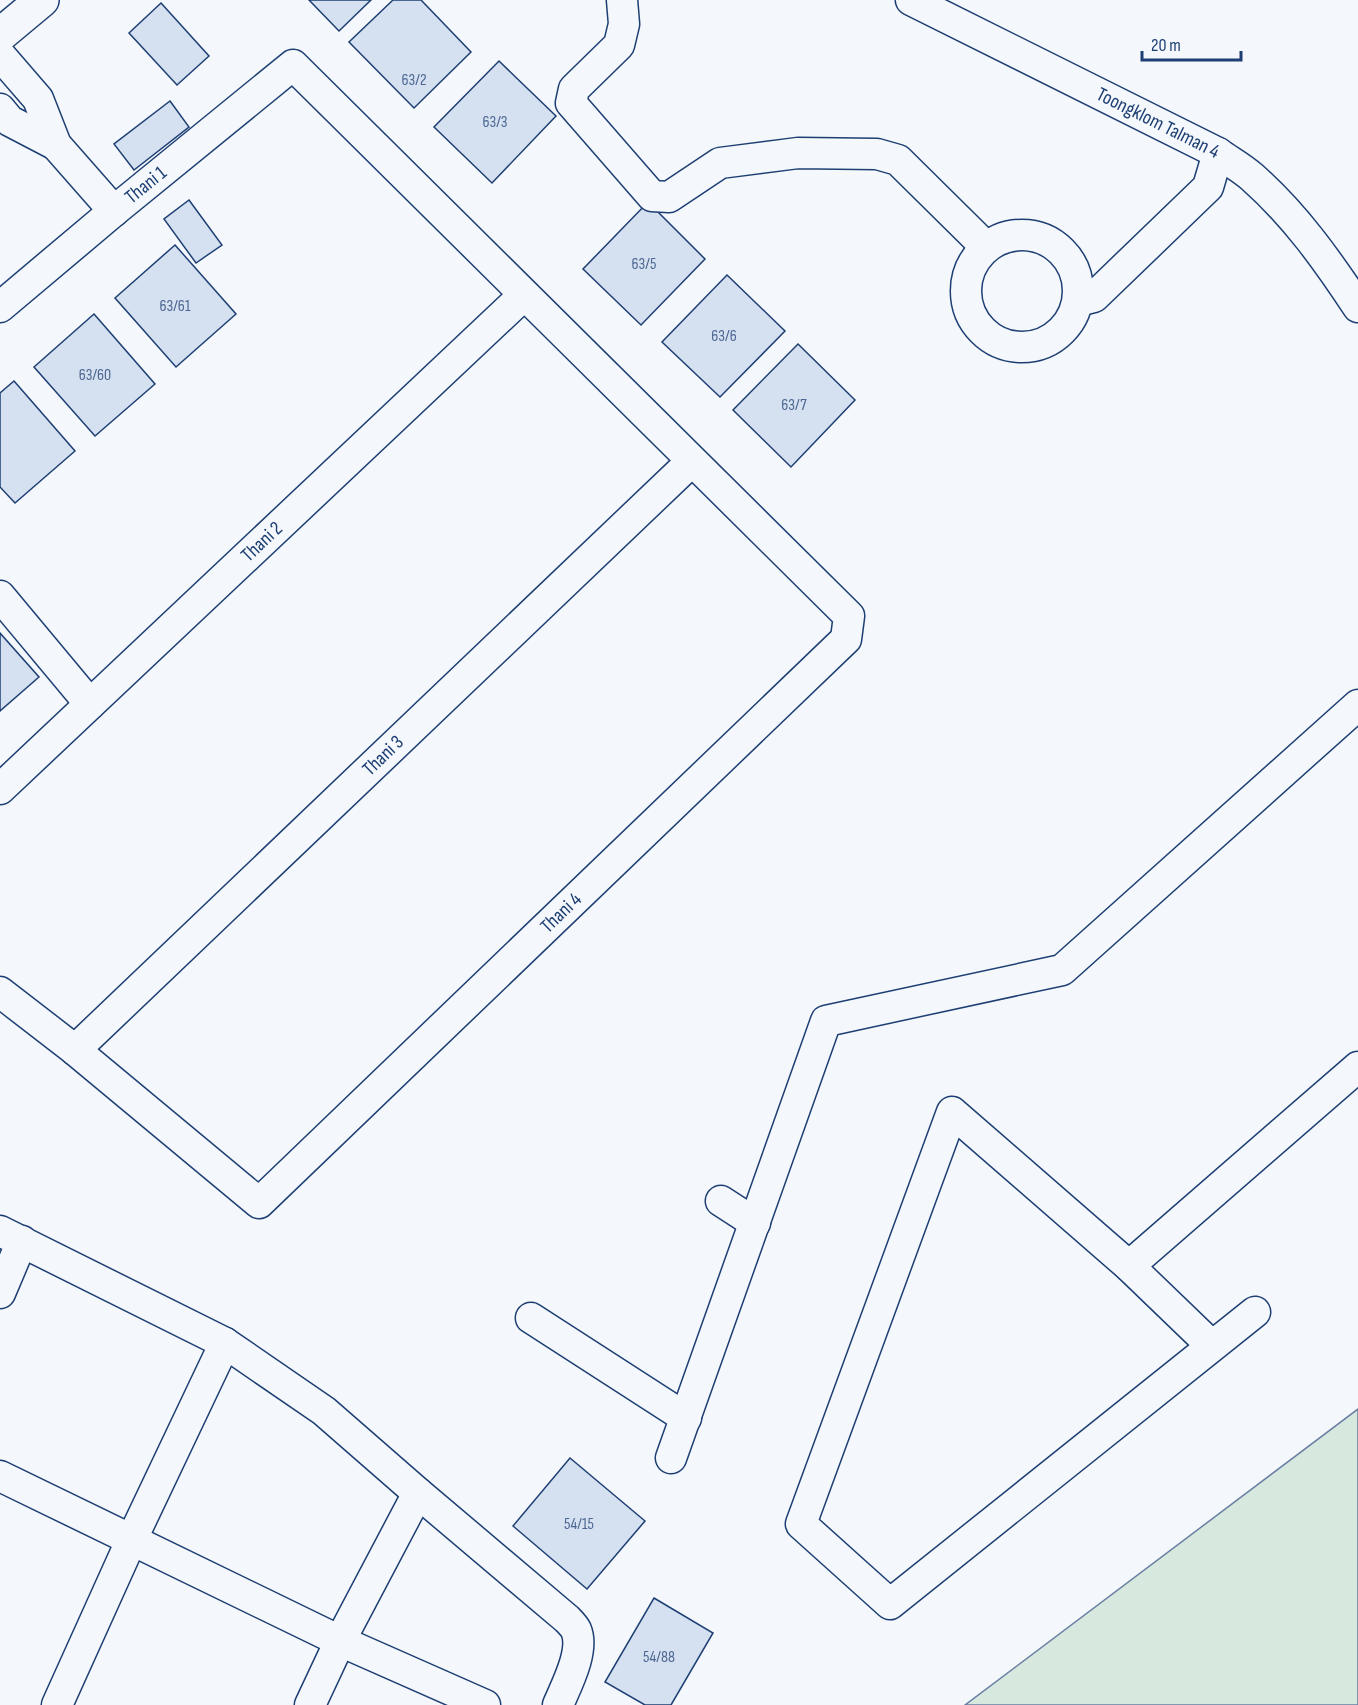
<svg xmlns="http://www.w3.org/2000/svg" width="1358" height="1705" font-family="'Sofia Sans Condensed',sans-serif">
<rect width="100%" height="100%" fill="#f4f7fb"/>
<!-- green -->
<path fill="#d7e8df" stroke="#687fa3" stroke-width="1.5" d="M1358,1409V1705H965Z"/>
<!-- building -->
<path fill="#d5e0f0" stroke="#1d3f73" stroke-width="1.5" d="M309,0H371L339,31Z
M393,0H421L471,52L414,108L349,42Z
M161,3L209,56L177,85L129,33Z
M499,61L556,116L492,183L434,127Z
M170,101L189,127L134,170L114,144Z
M189,200L222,245L196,263L164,219Z
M648,202L705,259L641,325L583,269Z
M175,245L236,314L176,367L115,298Z
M727,275L785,331L720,397L662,342Z
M94,314L155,384L95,436L34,367Z
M798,344L855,400L791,467L733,410Z
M14,381L75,451L15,503L0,487V393Z
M0,633L39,677L0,711Z
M570,1458L645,1521L587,1589L513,1526Z
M654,1598L713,1633L671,1705H645L605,1682Z"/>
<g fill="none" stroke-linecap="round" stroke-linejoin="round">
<!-- street casing -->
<g stroke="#1d3f73" stroke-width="33">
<g id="street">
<path d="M622,0L624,24L619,45L574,89L571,103L652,196L669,197L720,163L798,153L877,154L898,160L986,247"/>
<path id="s1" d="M911,0L1218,153C1229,161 1242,168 1252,177C1295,215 1327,260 1358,307"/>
<path d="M0,55L38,99L56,145L114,211"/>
<path d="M0,109L10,121L56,145"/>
<circle cx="1022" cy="291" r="56"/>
<path d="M1078,301L1094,297L1208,187L1218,153"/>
<path id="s2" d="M0,307L114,211L293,65L849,616L846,639L259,1203L75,1050L0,992"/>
<path d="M0,596L90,704"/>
<path id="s3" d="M0,789L524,295"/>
<path id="s4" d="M75,1050L692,461"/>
<path d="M721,1201L755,1223"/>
<path d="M0,1231L225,1343L324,1411L418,1493L567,1619C570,1622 574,1626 576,1630C585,1651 566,1686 558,1705"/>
<path d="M1129,1266L1358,1067"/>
<path d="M0,1293L22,1241"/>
<path d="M531,1318L686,1418"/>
<path d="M1212,1346L1129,1266L952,1112L801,1524L890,1604L1255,1312"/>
<path d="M671,1458L826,1021L1062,970L1358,705"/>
<path d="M0,1476L340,1641L485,1705"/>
<path d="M57,1705L131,1541L225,1343"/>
<path d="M310,1705L340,1641L418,1493"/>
</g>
</g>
<!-- secondary casing -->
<g stroke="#1d3f73" stroke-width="36">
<path id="secondary" d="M0,35L42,0"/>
</g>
<!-- street -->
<use href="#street" stroke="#f4f7fb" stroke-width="30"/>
<!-- secondary -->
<use href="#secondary" stroke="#f4f7fb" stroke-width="33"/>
</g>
<g text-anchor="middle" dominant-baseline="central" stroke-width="4.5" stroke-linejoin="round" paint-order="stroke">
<!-- number labels -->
<g font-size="16" fill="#4b6792">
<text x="414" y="80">63/2</text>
<text x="495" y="122">63/3</text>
<text x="644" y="264">63/5</text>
<text x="175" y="306">63/61</text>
<text x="724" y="336">63/6</text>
<text x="95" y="375">63/60</text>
<text x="794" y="405">63/7</text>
<text x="579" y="1524">54/15</text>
<text x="659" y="1657">54/88</text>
</g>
<!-- street labels -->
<g font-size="20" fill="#1d3f73" stroke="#f4f7fb">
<text stroke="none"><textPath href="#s1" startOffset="276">Toongklom Talman 4</textPath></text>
<text stroke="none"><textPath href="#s2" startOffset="190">Thani 1</textPath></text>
<text stroke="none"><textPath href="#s3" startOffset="360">Thani 2</textPath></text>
<text stroke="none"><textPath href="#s4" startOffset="426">Thani 3</textPath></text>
<text transform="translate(561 913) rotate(-44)">Thani 4</text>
</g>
</g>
<!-- scale -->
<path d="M1142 51v9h99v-9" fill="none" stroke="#1d3f73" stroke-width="3"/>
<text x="1151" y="51" font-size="18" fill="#1d3f73" stroke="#f4f7fb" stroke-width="4.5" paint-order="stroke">20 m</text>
</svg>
